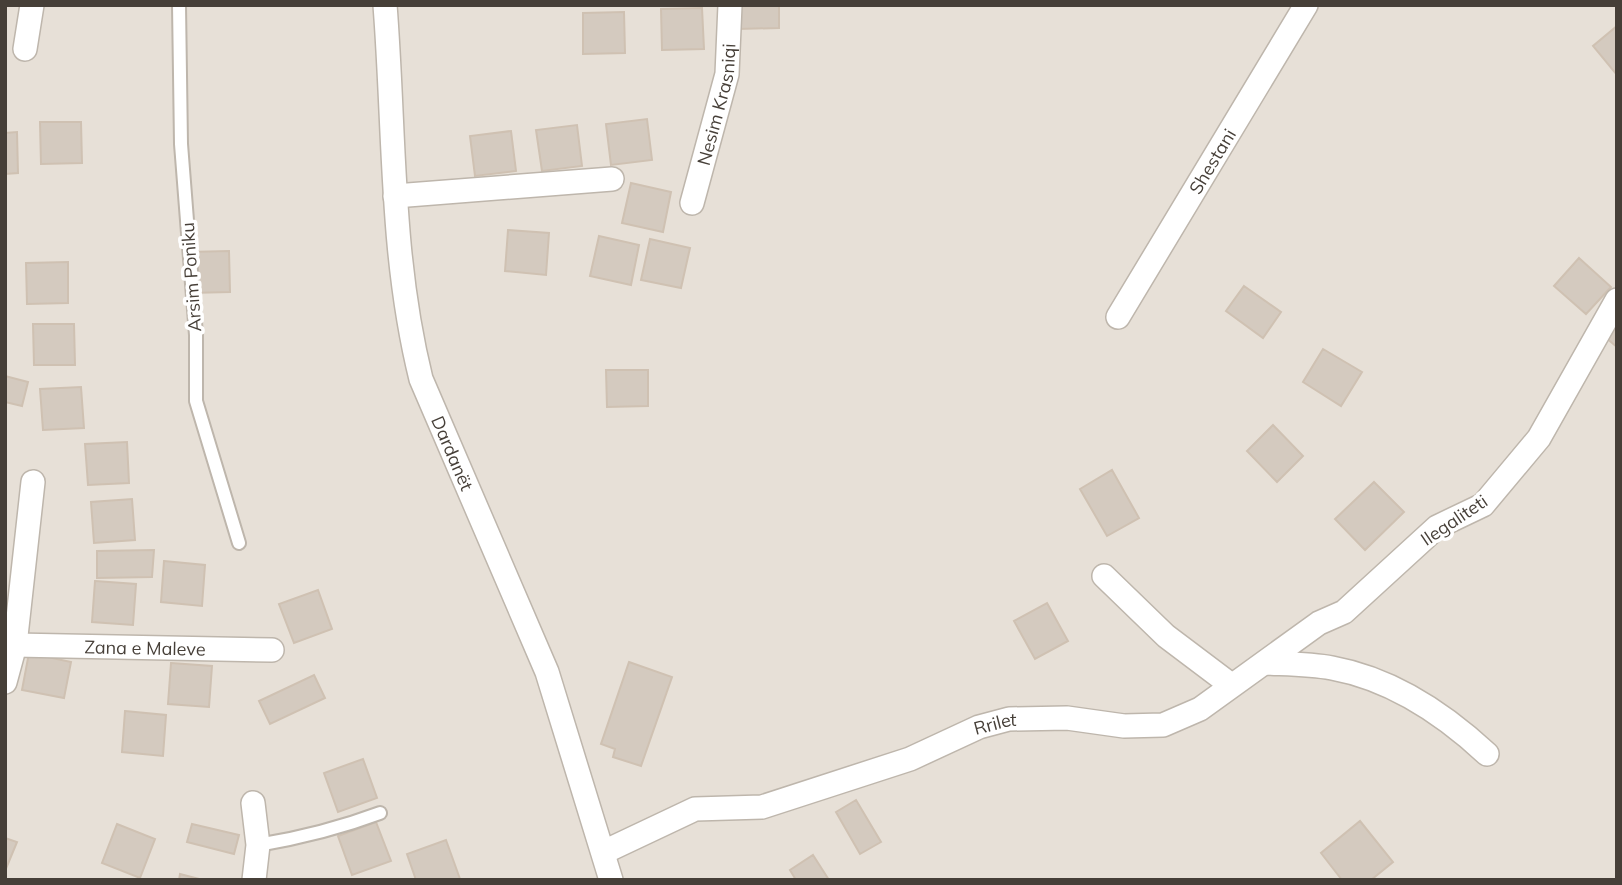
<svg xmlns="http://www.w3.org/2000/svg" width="1622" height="885" font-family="Mulish,sans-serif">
<rect width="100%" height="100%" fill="#f3efe9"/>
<!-- residential -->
<path fill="#e7e0d7" d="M5,5H1617V880H5Z"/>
<!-- building -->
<path fill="#d4cabf" stroke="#cfc1b2" stroke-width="2" d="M737,5H779V28L738,29Z
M702,8L704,49L662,50L661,9Z
M624,12L625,53L583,54V13Z
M1617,26V75L1593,46Z
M647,119L652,160L611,165L606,124Z
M40,122H81L82,163L41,164Z
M577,125L582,166L542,171L536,130Z
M511,131L516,171L475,176L470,136Z
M17,132L18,173L5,174V133Z
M631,183L671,192L663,232L622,223Z
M508,230L549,233L546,275L505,271Z
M599,236L639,245L631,285L590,276Z
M650,239L690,248L681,288L641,280Z
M229,251L230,292L189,293L188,252Z
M1579,258L1611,287L1586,314L1554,286Z
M68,262V303L27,304L26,263Z
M1244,286L1281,312L1263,338L1226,311Z
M1617,323V347L1605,337Z
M33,324H74L75,365H34Z
M1323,349L1362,372L1341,406L1303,382Z
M606,370H648V406L607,407Z
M5,376L28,382L22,406L5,402Z
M81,387L84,428L43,430L40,389Z
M1273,425L1303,456L1277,482L1247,451Z
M127,442L129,483L88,485L85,444Z
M1112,470L1139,518L1107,536L1080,489Z
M1374,482L1404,512L1365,550L1335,519Z
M132,499L135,540L94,543L91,502Z
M154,550L152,577L97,578V551Z
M164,561L205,565L202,606L161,602Z
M95,581L136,584L133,625L92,622Z
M318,590L332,629L294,643L279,604Z
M1047,603L1068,641L1035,659L1014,621Z
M29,653L71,662L64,698L22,690Z
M629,662L672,677L641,766L613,757L615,749L601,744Z
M171,663L212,666L209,707L168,704Z
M314,675L325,698L270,724L259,701Z
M125,711L166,715L163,756L122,752Z
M363,759L377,798L338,812L324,773Z
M856,800L881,842L860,854L836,812Z
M1360,821L1393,862L1371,880H1342L1321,853Z
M376,822L391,861L352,875L338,836Z
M117,824L155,839L140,878L102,863Z
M192,824L239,835L234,854L187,842Z
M5,838L17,842L5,871Z
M446,840L460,879L416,880L407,854Z
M813,855L829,880H796L790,870Z
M180,874L203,880H179Z"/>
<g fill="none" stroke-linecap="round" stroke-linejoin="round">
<!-- lane casing -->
<g stroke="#beb6ac" stroke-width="16">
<path id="lane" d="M179,5L181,144L196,335V401L239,543
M258,845C300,838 340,828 380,813"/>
</g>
<!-- street casing -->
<g stroke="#beb6ac" stroke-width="26">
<g id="street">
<path id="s1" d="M385,5C395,132 390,254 421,379L547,672L611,880"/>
<path d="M25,49L32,5"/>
<path d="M395,196L612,179"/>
<path id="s2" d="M692,203L727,74L730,5"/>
<path id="s3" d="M1118,317L1306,5"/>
<path d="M1104,576L1166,636L1231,685"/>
<path id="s4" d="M15,645L272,650"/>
<path d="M1266,663C1288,664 1311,664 1332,668C1392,679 1443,713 1487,754"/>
<path d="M5,682L15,645L33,482"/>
<path d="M253,803L258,845L254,880"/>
<path id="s5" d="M604,852L695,809L762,807L910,759L979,727L1009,719L1067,718L1124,726L1163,725L1200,709L1319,623L1344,612L1437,527L1483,505L1539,438L1617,300"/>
</g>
</g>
<!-- lane -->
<use href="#lane" stroke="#fff" stroke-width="12"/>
<!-- street -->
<use href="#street" stroke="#fff" stroke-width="23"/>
</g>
<g text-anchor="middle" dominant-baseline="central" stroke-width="7" stroke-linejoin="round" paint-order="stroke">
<!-- street labels -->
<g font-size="18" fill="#463f38" stroke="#fff">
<text stroke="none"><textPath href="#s2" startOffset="102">Nesim Krasniqi</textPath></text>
<text stroke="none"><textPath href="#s3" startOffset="182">Shestani</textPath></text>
<text transform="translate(191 277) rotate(-94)">Arsim Poniku</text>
<text stroke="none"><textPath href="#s1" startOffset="457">Dardanët</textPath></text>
<text transform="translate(1454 520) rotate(-34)">Ilegaliteti</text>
<text stroke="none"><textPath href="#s4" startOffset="130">Zana e Maleve</textPath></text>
<text stroke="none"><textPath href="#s5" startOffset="416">Rrilet</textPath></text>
</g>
</g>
<!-- border -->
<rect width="1622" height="885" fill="none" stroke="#463f38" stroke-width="14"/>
</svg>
